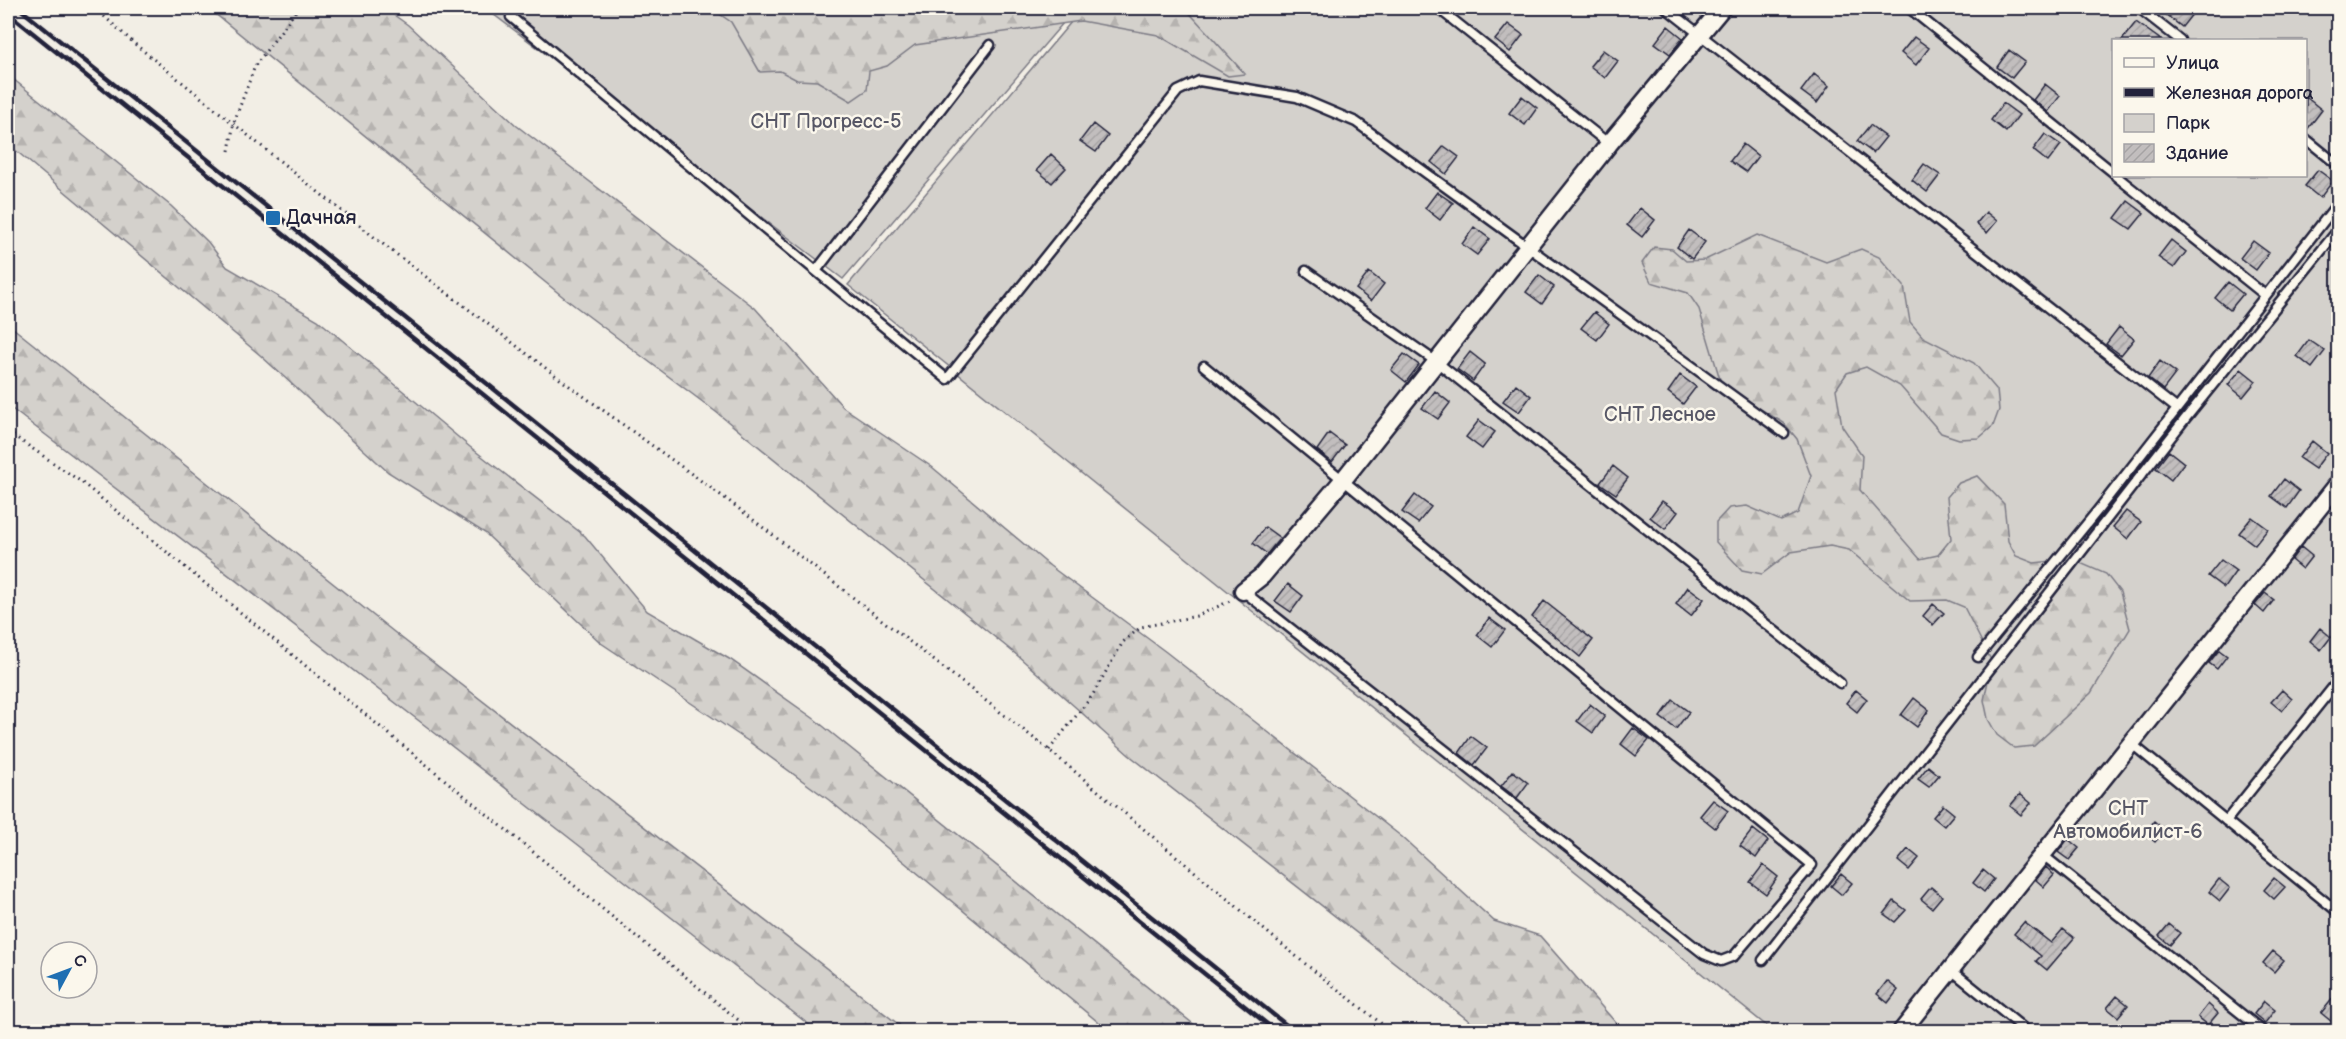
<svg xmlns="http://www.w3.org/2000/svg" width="2346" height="1039" font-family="'Balsamiq Sans',sans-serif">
<defs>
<pattern id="forest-firs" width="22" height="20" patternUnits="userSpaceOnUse" patternTransform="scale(1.5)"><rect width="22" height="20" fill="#d4d1cc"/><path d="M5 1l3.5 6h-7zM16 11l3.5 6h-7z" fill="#b6b3b0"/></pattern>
<pattern id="building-hatch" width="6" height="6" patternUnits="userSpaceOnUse" patternTransform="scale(1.5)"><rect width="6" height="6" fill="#c2bebe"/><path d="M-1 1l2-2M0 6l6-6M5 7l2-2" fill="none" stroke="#a6a3a4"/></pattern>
</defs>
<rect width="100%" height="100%" fill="#f2eee5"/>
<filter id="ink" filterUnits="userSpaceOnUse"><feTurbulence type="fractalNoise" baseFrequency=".0167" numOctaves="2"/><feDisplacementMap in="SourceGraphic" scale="12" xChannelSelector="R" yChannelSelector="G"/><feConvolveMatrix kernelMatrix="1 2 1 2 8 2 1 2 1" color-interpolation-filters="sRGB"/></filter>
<g filter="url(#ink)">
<!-- green -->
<path fill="#d4d1cc" stroke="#7b7a84" stroke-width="1.5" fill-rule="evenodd" d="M485,8H1076L843,279Z
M1083,8H2338V1031H1773L848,285ZM2114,40H2306V176H2114Z"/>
<!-- forest -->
<path fill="url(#forest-firs)" stroke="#7b7a84" stroke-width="1.5" d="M208,8H384L408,25L517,126L755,308L843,407L932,467L1050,566L1166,652L1402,837L1494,921L1540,936L1623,1031H1482L1129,755L1018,656L716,412L567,300Z
M694,8H1185L1245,74L1228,76L1158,35L1081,21L915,45L887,66L869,71L867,90L851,101L817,81L797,80L780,71L760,72L731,22L715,11Z
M8,75L171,206L208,242L227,267L318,320L470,447L585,536L647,611L731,660L813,718L1202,1031H1109L829,800L748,741L601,643L485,533L388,472L260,355L8,144Z
M1757,235L1826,262L1861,249L1879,257L1904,286L1910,322L1923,337L1974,363L1997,390L1999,410L1993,426L1979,438L1959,439L1941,433L1900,386L1866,367L1847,373L1836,389L1842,426L1862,455L1860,490L1920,559L1938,555L1951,539L1947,497L1959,483L1977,476L2004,504L2008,541L2016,556L2034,563L2071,559L2106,574L2120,592L2130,629L2091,693L2034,746L2014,748L1997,735L1988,719L1984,700L1992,662L1964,607L1947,600L1910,601L1849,550L1830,546L1791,552L1762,574L1742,570L1716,542V522L1729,508L1747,506L1781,521L1798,513L1811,476L1797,439L1784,423L1722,386L1699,309L1688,293L1651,282L1642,263L1654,247L1672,249L1686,261L1705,260Z
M8,324L399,636L907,1031H817L431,730L8,406Z"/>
<!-- building -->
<path fill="url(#building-hatch)" stroke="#22223b" stroke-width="1.5" d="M2157,8H2197L2182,27Z
M2136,22L2161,40H2122Z
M1508,24L1523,35L1510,52L1495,40Z
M1668,26L1683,38L1670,54L1655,43Z
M1914,37L1929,48L1916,65L1901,53Z
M1603,50L1618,61L1605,78L1590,66Z
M2009,50L2025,62L2012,78L1997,67Z
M1814,74L1829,86L1817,103L1801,91Z
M2045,84L2060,96L2048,112L2033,100Z
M1522,96L1537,108L1525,125L1509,113Z
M2306,97L2322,110L2306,131Z
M2003,103L2019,115L2006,132L1991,120Z
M1093,124L1108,136L1096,152L1080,141Z
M1870,125L1886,137L1873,153L1857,141Z
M2045,134L2061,145L2048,162L2033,150Z
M1743,144L1758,156L1746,172L1730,161Z
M1444,146L1459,157L1446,174L1431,162Z
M1051,154L1066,168L1052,183L1037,170Z
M1924,164L1940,175L1927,192L1912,180Z
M2318,170L2333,181L2320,198L2305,186Z
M1437,192L1453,203L1440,220L1425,208Z
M2128,201L2144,213L2131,229L2115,218Z
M1640,208L1655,220L1642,237L1627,225Z
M1986,212L1997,221L1987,233L1976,224Z
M1474,227L1490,239L1477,255L1462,244Z
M1689,230L1705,242L1692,259L1677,247Z
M2171,240L2186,252L2174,268L2158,257Z
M2253,241L2269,253L2256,270L2240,258Z
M1369,272L1384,284L1371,301L1356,289Z
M1539,275L1554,287L1542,304L1526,292Z
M2228,282L2243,294L2230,310L2215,298Z
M1594,312L1609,324L1597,340L1581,328Z
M2119,327L2134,339L2121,355L2106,344Z
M2309,340L2325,351L2312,368L2297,356Z
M1470,352L1485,364L1473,381L1457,369Z
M1404,354L1419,365L1406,382L1391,370Z
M2160,361L2176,373L2163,390L2148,378Z
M2241,369L2256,381L2243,397L2228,385Z
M1680,375L1696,387L1683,404L1668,392Z
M1516,384L1531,396L1519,412L1503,401Z
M1435,391L1450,403L1438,419L1422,408Z
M1479,420L1495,432L1482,449L1466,437Z
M1329,433L1345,445L1332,462L1317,450Z
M2312,441L2327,453L2315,469L2299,458Z
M2169,451L2184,463L2171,480L2156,468Z
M1613,466L1628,478L1616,494L1600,483Z
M2284,479L2299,491L2287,508L2271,496Z
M1415,495L1431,507L1418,523L1402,512Z
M1662,501L1678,512L1665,529L1650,517Z
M2126,511L2141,522L2128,539L2113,527Z
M2252,517L2268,529L2255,545L2239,533Z
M1265,527L1280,538L1267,554L1253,543Z
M2301,547L2312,556L2302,569L2291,560Z
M2221,560L2236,571L2224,588L2208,576Z
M1288,584L1303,596L1291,612L1275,601Z
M1688,587L1704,599L1691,616L1676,604Z
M2265,593L2274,600L2264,613L2255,605Z
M1544,601L1593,640L1580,657L1532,617Z
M1933,604L1944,613L1933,625L1923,616Z
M1489,618L1505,630L1492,647L1477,635Z
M2320,628L2331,637L2321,650L2310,641Z
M2219,650L2227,656L2217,669L2209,663Z
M1856,690L1867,699L1857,712L1846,703Z
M2282,690L2292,699L2282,711L2271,702Z
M1914,698L1929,710L1917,727L1901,715Z
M1673,700L1689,712L1676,729L1660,717Z
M1590,704L1605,716L1593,733L1577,721Z
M1633,728L1649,740L1636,756L1621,744Z
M1471,736L1487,748L1474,765L1459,753Z
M1928,766L1939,775L1929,787L1918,779Z
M1513,771L1528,783L1517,798L1501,786Z
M2020,794L2031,803L2021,815L2010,806Z
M1713,800L1728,811L1715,828L1700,816Z
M1943,805L1954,814L1944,826L1933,817Z
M2154,821L2165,830L2155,842L2144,833Z
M1753,829L1768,841L1756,858L1740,846Z
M2068,839L2079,848L2069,860L2058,852Z
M1908,849L1919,858L1909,870L1898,861Z
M1763,865L1778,877L1766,894L1750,882Z
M2046,867L2054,875L2044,887L2036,880Z
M1983,870L1994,879L1984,892L1973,883Z
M1841,874L1852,883L1842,895L1831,886Z
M2274,878L2285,887L2274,899L2264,890Z
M2219,879L2230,888L2220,901L2209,892Z
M1931,887L1942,896L1932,908L1921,899Z
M1894,901L1906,910L1895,922L1884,914Z
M2024,922L2051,943L2063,929L2074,938L2047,970L2036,961L2041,956L2014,934Z
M2169,924L2180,933L2170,945L2159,936Z
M2273,951L2284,960L2274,972L2263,963Z
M1887,981L1898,990L1888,1003L1877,994Z
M2338,992V1014L2332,1022L2321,1013Z
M2117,996L2128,1005L2118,1017L2107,1008Z
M2264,1001L2275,1010L2265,1023L2254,1014Z
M2208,1004L2218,1013L2208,1025L2198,1017Z"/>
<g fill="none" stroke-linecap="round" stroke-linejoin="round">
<!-- service casing -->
<g stroke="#22223b" stroke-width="13">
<path id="service" d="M1438,8L1609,144
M1666,8L2176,408
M1909,8L2114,173
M2139,8L2180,40
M511,17L816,271
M990,45L816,271L947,379L1178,91L1199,81L1297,97L1356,122L1784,433
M2306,139L2338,165
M2116,176L2265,295
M1306,271L1438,363L1840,683
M1204,366L1812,865L1734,956L1721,961L1704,954L1243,591
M1978,657L2098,510L2338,203
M2132,744L2338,912
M2226,821L2338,681
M2043,855L2264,1032
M1763,960L2185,419L2338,230
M1950,969L2028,1032"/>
</g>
<!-- minor casing -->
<g stroke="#22223b" stroke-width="21">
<path id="minor" d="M1243,591L1262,576L1343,480L1609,144L1722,8
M1901,1032L2338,484"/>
</g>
<!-- path -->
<path stroke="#22223b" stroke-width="3" stroke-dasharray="1.5 4.5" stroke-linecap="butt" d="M95,8L136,45L379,241L564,382L729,501L1049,750L1303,962L1392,1032
M229,151L234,122L255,66L298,8
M8,432L80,481L753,1032
M1049,750L1092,696L1123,642L1141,627L1197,616L1232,600"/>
<!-- service -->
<use href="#service" stroke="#fbf7ec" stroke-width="8"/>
<!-- minor -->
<use href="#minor" stroke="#fbf7ec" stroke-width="16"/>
<!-- rail -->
<path stroke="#22223b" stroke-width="4.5" d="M19,8L1295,1032
M8,13L1277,1032"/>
</g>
</g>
<!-- markers -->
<rect fill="#1f6fb2" stroke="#fbf7ec" stroke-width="2" x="265" y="210" width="16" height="16" rx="3"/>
<g text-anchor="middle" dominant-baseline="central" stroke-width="5" stroke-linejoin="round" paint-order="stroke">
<!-- park labels -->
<g font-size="20" fill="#575766" stroke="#fbf7ec">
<text x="826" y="122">СНТ Прогресс-5</text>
<text x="1660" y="415">СНТ Лесное</text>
<text x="2128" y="809">СНТ<tspan x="2128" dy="23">Автомобилист-6</tspan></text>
</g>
<!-- poi labels -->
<g font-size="20" fill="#22223b" stroke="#fbf7ec" text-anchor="start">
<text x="286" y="218">Дачная</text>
</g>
</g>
<!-- margin -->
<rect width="2346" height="1039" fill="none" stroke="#fbf7ec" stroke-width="30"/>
<rect x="15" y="15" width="2316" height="1009" fill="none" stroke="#22223b" stroke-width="2" filter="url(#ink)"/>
<!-- legend -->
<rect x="2112" y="39" width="195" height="138" fill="#fbf7ec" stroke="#a4a2a5" stroke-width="1.5"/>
<rect x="2124" y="58" width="30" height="9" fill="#fbf7ec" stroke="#a4a2a5" stroke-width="1.5"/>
<text x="2166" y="69" font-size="18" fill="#22223b">Улица</text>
<rect x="2124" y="88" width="30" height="9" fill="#22223b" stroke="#a4a2a5" stroke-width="1.5"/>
<text x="2166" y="99" font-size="18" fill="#22223b">Железная дорога</text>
<rect x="2124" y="114" width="30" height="18" fill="#d4d1cc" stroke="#a4a2a5" stroke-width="1.5"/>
<text x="2166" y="129" font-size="18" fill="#22223b">Парк</text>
<rect x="2124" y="144" width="30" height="18" fill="url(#building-hatch)" stroke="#a4a2a5" stroke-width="1.5"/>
<text x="2166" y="159" font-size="18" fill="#22223b">Здание</text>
<!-- north arrow -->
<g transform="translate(69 970) rotate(49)"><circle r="28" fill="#fbf7ec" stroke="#a4a2a5" stroke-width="1.5"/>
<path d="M0-4.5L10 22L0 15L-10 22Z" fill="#1f6fb2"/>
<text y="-9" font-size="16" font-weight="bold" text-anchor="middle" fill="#22223b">С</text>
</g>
</svg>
